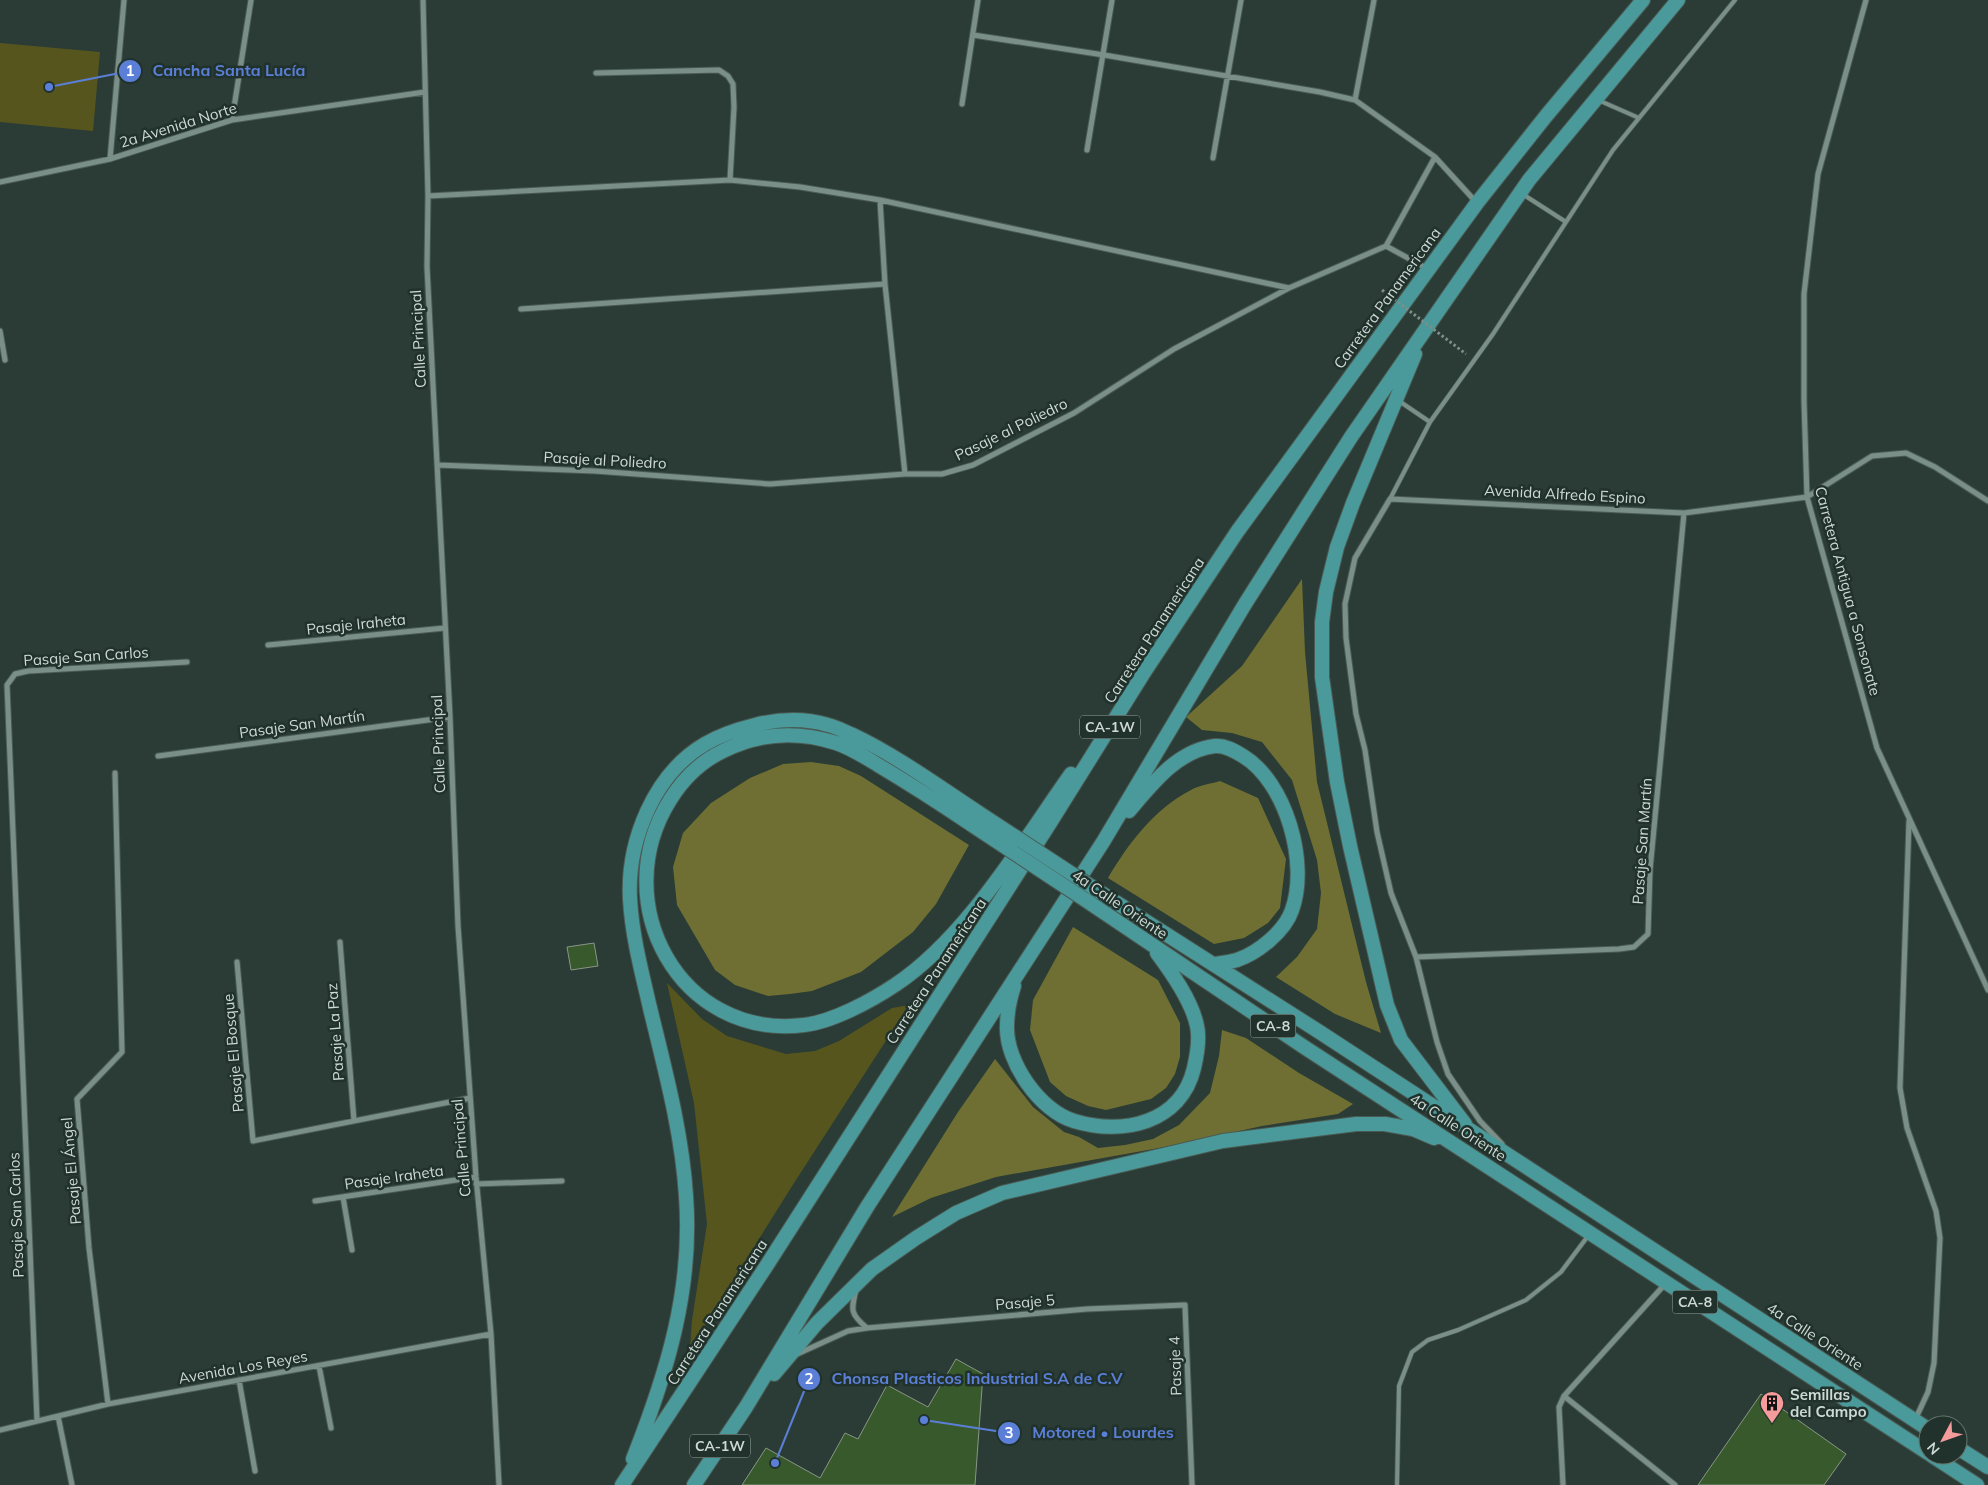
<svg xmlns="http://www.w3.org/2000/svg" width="1988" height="1485" font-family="Mulish,sans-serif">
<rect width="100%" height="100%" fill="#2a3c35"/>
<!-- green -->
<path fill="#56551e" d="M0,43L100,52L93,131L0,122Z
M667,983L702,1019L727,1036L786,1054L815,1051L839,1041L892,1008L909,1005L794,1183L690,1349L692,1320L707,1224L694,1103Z"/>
<!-- forest -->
<path fill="#6f6f33" d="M1302,579L1305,652L1317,782L1366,982L1381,1033L1335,1014L1276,977L1297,957L1317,929L1321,893L1317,860L1292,780L1262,742L1232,733L1202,730L1186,717L1242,666Z
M811,762L839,766L861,776L969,845L936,904L913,932L861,972L812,991L790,994L768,996L735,985L715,970L677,905L673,867L683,833L711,803L750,778L783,764Z
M1220,781L1258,798L1286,859L1280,908L1268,923L1244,938L1214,944L1108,878C1128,844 1154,809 1191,790C1199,785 1211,784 1220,781Z
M1073,927L1158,980L1180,1023V1057L1175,1074L1166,1088L1151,1099L1106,1110L1088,1106L1066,1096L1050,1082L1030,1030L1033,1000Z
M1222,1030L1246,1038L1299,1073L1353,1104L1338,1114L1262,1126L1176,1145L996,1177L931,1198L892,1217L958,1112L995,1059L1033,1107L1064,1132L1079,1137L1098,1148L1125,1145L1153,1139L1179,1125L1210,1093L1219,1056Z"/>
<!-- building -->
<path fill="#37592c" stroke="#899686" d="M594,943L598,966L571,970L567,947Z
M956,1359L983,1374L975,1485H742L766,1448L820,1478L845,1433L858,1439L887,1385L928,1407Z
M1761,1394L1846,1454L1824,1485H1698Z"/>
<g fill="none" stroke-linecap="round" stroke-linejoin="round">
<!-- service casing -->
<g stroke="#4a5a54" stroke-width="5.5">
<path id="service" d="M1598,100L1639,118
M1524,195L1566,222
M1399,401L1430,422
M1390,499L1430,422L1493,334L1613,150L1735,0
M1397,1485L1399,1386L1412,1352L1428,1340L1458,1330L1526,1300L1561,1272L1588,1236"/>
</g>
<!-- minor casing -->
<g stroke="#4a5a54" stroke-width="7">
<path id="minor" d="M423,0L428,196L427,267L450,717L458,926L476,1177L491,1334L499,1485
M1866,0L1818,174L1804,294V401L1807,497L1877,748L1988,990
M973,35L1104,55L1320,92L1355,100L1435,157L1476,202
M596,73L719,70L728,76L733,84L734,107L730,180
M1355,100L1374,0
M962,104L978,0
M232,120L251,0
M1087,150L1112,0
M1213,158L1241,0
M110,159L124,0
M0,182L110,159L232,120L425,92
M428,196L730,180L800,187L880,200L1289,288
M880,200L885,284L905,474
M1386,246L1435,157
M521,309L885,284
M0,331L5,360
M437,465L595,471L770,484L905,474H942L973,465L1074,413L1174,349L1289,288L1386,246L1428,269
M268,645L445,628
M158,756L450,717
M1909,821L1900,1088L1907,1128L1936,1211L1940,1238L1934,1363L1928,1392L1915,1420
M340,942L354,1121
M1416,957L1619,949L1634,947L1648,934L1650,870L1684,513
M237,962L253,1141L470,1098
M1502,1144L1480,1121L1448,1074L1437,1042L1416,957L1391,893L1377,832L1365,750L1356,714L1346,638L1345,604L1355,558L1390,499L1684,513L1807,497L1872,456L1906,453L1935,467L1988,501
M476,1184L562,1181
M343,1197L352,1250
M315,1201L476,1177
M1666,1283L1564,1396L1675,1485
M856,1290C851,1310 850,1314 867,1328
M795,1355L848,1331L867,1328L1087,1309L1185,1305L1192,1485
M319,1366L331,1428
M239,1380L255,1471
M108,1404L89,1248L77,1099L122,1052L115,773
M58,1416L72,1485
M37,1420L7,685L15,674L28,671L187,662
M0,1430L108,1404L491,1334
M1563,1485L1559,1407L1564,1396"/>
</g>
<!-- trunk casing -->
<g stroke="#4a5a54" stroke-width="16">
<path id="trunk" d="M1415,354L1353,503L1337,547L1326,592L1322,622V677L1337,782L1350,846L1387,1005L1401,1040L1465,1124
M1129,811C1152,784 1178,750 1215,746C1225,745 1235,751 1243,756C1286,782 1309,863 1292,910C1285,931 1258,953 1237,960C1230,962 1222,963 1215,964
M972,825C941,804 910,784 878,765C865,757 851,748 836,743C798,731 759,733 723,751C700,762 683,779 670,800C606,902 679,1040 804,1025C832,1022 871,1001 895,985C966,938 1022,843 1071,774
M1092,887L1318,1031L1928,1429
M1084,899L1304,1047L1928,1453
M1014,986C1010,998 1007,1014 1007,1027C1006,1062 1040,1111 1074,1121C1123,1136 1181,1123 1194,1068C1197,1055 1200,1039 1197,1026C1192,1001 1172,973 1157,953
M774,1374L817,1323L872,1269L916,1238L956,1213L1002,1193L1223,1141L1356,1124H1385L1413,1129L1434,1138
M1958,1448L1988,1467
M1931,1455L1977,1485
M633,1459C667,1373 693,1289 686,1196C682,1132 665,1070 650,1008C642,973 632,936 630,899C627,841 654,774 705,744C720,735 739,729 755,725C779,719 804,718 828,725C837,727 845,732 853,735C897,756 938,786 979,813
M622,1485L767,1265L1050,823L1143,674L1237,532L1477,203L1546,116L1643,0
M694,1485L746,1407L867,1207L1103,842L1245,604L1351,437L1529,180L1678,0"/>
</g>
<!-- service -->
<use href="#service" stroke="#7a8f87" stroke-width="4"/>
<!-- minor -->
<use href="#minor" stroke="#7a8f87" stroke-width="5"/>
<!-- trunk -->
<use href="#trunk" stroke="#4b9a9b" stroke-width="14"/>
<!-- trunk-bridge casing -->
<g stroke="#4a5a54" stroke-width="16" stroke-linecap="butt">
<path id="trunk-bridge" d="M979,813L1092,887
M972,825L1084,899"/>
</g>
<!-- path-bridge -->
<path stroke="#7f8d88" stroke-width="3" stroke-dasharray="2.5 2.5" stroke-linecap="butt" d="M1382,290L1466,354"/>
<!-- trunk-bridge -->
<use href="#trunk-bridge" stroke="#4b9a9b" stroke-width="14"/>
</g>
<!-- icons -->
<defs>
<g id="building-pin" transform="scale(1.25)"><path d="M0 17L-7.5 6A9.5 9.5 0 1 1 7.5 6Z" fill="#f59b9c" stroke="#20322b"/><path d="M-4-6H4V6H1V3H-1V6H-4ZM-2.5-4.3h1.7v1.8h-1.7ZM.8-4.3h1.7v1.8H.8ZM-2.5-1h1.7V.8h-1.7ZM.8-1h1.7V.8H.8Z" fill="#111"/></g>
</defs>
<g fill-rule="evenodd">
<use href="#building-pin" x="1772" y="1403"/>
</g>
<g text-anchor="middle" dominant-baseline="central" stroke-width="5" stroke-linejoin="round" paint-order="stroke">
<!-- shield labels -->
<g fill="#20322b" stroke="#9aa7a2" stroke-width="1">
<rect x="1080" y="715.5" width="60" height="23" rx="4"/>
<rect x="1250.5" y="1014.5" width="45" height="23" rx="4"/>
<rect x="1672.5" y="1290.5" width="45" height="23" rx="4"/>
<rect x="690" y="1434.5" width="60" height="23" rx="4"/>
</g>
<g font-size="14" font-weight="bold" fill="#ced9d5">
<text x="1110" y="727">CA-1W</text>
<text x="1273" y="1026">CA-8</text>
<text x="1695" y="1302">CA-8</text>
<text x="720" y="1446">CA-1W</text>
</g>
<!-- street labels -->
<g font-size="15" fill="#ced9d5" stroke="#20322b">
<text transform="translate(178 125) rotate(-17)">2a Avenida Norte</text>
<text transform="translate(1387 298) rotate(-54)">Carretera Panamericana</text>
<text transform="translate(418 339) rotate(-93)">Calle Principal</text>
<text transform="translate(1011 429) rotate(-26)">Pasaje al Poliedro</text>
<text transform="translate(605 460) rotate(3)">Pasaje al Poliedro</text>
<text transform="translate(1565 494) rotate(3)">Avenida Alfredo Espino</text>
<text transform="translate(1848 591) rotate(75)">Carretera Antigua a Sonsonate</text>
<text transform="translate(356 624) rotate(-6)">Pasaje Iraheta</text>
<text transform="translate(1154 630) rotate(-57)">Carretera Panamericana</text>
<text transform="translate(86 656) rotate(-4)">Pasaje San Carlos</text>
<text transform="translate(302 724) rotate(-8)">Pasaje San Martín</text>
<text transform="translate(438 744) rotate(-92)">Calle Principal</text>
<text transform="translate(1642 841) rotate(-86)">Pasaje San Martín</text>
<text transform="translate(1120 904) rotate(34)">4a Calle Oriente</text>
<text transform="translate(936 971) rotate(-57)">Carretera Panamericana</text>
<text transform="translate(335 1032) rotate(-94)">Pasaje La Paz</text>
<text transform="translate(233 1053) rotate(-95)">Pasaje El Bosque</text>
<text transform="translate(1458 1127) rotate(33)">4a Calle Oriente</text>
<text transform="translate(461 1148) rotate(-95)">Calle Principal</text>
<text transform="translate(71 1171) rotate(-95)">Pasaje El Ángel</text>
<text transform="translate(394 1177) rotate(-8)">Pasaje Iraheta</text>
<text transform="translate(16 1215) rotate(-92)">Pasaje San Carlos</text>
<text transform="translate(1025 1302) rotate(-5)">Pasaje 5</text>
<text transform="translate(717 1312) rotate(-57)">Carretera Panamericana</text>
<text transform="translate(1815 1336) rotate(33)">4a Calle Oriente</text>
<text transform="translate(1175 1366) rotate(-92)">Pasaje 4</text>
<text transform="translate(243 1367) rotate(-10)">Avenida Los Reyes</text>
</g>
<!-- poi labels -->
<g font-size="15" font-weight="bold" fill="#ced9d5" stroke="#20322b" text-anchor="start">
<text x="1790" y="1394">Semillas<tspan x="1790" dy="17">del Campo</tspan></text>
</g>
</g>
<!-- callouts -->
<path fill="none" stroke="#5b7fd7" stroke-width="2" d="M49 87L130 71M775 1463L809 1379M924 1420L1009 1433"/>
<g fill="#5b7fd7" stroke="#20322b" stroke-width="2">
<circle cx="49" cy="87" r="5"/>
<circle cx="775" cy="1463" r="5"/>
<circle cx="924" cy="1420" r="5"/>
<circle cx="130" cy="71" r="12"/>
<circle cx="809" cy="1379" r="12"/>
<circle cx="1009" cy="1433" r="12"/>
</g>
<g font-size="15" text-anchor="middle" font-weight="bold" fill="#fff">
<text x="130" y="76">1</text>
<text x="809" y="1384">2</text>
<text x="1009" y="1438">3</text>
</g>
<g font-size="16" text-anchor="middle" font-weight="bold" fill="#5b7fd7" stroke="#20322b" stroke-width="5" stroke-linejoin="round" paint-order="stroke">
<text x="229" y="76">Cancha Santa Lucía</text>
<text x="977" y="1384">Chonsa Plasticos Industrial S.A de C.V</text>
<text x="1103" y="1438">Motored • Lourdes</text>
</g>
<!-- north arrow -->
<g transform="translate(1943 1440) rotate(229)"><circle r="24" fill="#20322b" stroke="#66756f"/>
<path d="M0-4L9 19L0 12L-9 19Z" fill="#f59b9c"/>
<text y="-8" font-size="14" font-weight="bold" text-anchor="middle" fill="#ced9d5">N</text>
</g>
</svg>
